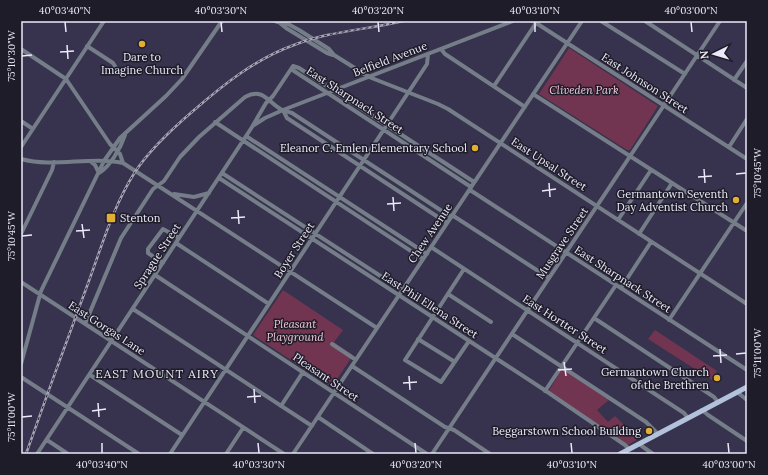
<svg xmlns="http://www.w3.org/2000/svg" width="768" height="475" font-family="Lora,serif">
<rect width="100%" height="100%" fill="#37324d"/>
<!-- green -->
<path fill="#713551" d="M569,48L658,106L630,150H627L539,94Z
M283,290L343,330L334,342L353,355L332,387L253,335Z
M655,330L717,371L712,380L648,339Z
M562,369L609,400L597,410L608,422L615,416L638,439L628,445L548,392Z"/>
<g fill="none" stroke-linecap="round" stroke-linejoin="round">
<!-- minor -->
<path stroke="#757d89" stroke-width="4" d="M275,21L281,23L288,24L299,30L329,49L334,55L369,77L438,104L448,109L747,304
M533,21L747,159
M601,21L685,74
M645,21L747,88
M281,24L286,28L327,53L333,55
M87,46L113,63L120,74
M21,49L66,79L110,144L120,154L123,163
M441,49L445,54L525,107
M291,69L471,187
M734,80L747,61
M494,86L536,23
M533,94L747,231
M283,110L287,118L447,223
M21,121L33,129
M215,122L423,259
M254,125L265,118L283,110L513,21
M246,136L427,254
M21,147L104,21
M729,147L747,119
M21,159C54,168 90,156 123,163L377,328
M90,161L95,165L99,173
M99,173C110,167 121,147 125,135
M222,173L402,290
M219,178L543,389L625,445L629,449
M470,190L747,370
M174,194L194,197L209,193
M452,215L549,278
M618,220L651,170
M21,234L52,170L54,162
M639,234L672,183
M176,243L269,304
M431,247L684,413L688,418
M163,263L148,253V249L163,229L179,238
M464,269L405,360L441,382L469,341
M155,275L427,454
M21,282L284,454
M621,288L651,242
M448,294L491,322
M133,309L312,426
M594,318L714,397L718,402
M669,320L747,203
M85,324L121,238L153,189L164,181L180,157L199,137L245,97C264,87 268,103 282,110C285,111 289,112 292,113L451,217
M512,334L646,422L658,434
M418,339L455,362
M332,344L356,360
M21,364L41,291L104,161L120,138L166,96L182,79L222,21
M352,366L445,427L454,430L490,454
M90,375L182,435
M21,377L139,454
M545,391L616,285
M737,392L747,400
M281,406L303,372
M702,410L708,415L747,441
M318,417L373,454
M47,440L68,454
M639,444L653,454
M37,454L252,127L266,103L273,96L293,66L299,68L474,182
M170,454L427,64L428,54
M226,454L243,428
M293,454L582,21
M432,454L720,21"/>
<!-- major -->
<path stroke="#b3c2db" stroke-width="5" d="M620,454L747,387"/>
<!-- rail casing -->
<g stroke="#a7a4b8" stroke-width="2.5">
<path id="rail" d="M26,454C47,395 68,337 90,278C103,242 114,205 135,172C150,149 172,129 193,111C223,85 255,59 294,45C329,31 366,30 403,21"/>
</g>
<!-- rail -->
<use href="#rail" stroke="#1e1c28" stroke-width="1" stroke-dasharray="3" stroke-linecap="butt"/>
</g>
<!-- ticks -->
<path fill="none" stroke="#ebe9fa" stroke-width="1.5" d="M65,22L66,32M221,22L222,32M378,22L379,32M535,22V32M691,22L692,32M67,45L68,59M60,52L74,51M22,56L32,55M704,169L705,183M736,174L746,173M698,177L712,176M549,183L550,197M542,191L556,189M393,197L394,211M387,204L401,203M238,210L239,224M231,218L245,217M82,224L84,238M76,231L90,230M22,236L32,235M720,349L721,363M736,354L746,353M713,356L727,355M564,362L566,376M558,370L572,369M409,376L410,390M403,383L417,382M254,389L255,403M247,397L261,396M98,403L99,417M92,411L106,409M22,417L32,416M102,443V453M258,443L259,453M415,443L416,453M571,443L572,453M728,443L729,453"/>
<!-- markers -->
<g fill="#e3ae34" stroke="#1e1c28" stroke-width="1.5">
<circle cx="142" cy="44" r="4"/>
<circle cx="475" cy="148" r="4"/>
<circle cx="736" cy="200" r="4"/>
<rect x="106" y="213" width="10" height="10" rx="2"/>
<circle cx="717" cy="378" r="4"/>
<circle cx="649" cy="431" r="4"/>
</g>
<g text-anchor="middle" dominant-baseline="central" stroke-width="3" stroke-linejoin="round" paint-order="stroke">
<!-- poi labels -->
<g font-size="11" fill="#ebe9fa" stroke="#1e1c28" text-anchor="end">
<text x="142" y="57" text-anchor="middle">Dare to<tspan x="142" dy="13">Imagine Church</tspan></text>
<text x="467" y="148">Eleanor C. Emlen Elementary School</text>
<text x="728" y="194">Germantown Seventh<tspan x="728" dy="13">Day Adventist Church</tspan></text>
<text x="120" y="218" text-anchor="start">Stenton</text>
<text x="709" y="372">Germantown Church<tspan x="709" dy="13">of the Brethren</tspan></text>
<text x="641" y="431">Beggarstown School Building</text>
</g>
<!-- street labels -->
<g font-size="11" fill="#ebe9fa" stroke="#1e1c28">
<text transform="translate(390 59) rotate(-21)">Belfield Avenue</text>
<text transform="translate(645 83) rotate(33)">East Johnson Street</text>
<text transform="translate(355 100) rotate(33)">East Sharpnack Street</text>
<text transform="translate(549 164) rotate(33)">East Upsal Street</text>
<text transform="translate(430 233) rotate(-56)">Chew Avenue</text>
<text transform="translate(562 243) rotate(-56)">Musgrave Street</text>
<text transform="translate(294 250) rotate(-57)">Boyer Street</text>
<text transform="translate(157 256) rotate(-57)">Sprague Street</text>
<text transform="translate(623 279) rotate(33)">East Sharpnack Street</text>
<text transform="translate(430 305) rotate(33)">East Phil Ellena Street</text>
<text transform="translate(565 324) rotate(33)">East Hortter Street</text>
<text transform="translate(107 328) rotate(33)">East Gorgas Lane</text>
<text transform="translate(326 377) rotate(34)">Pleasant Street</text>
</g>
<!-- park labels -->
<g font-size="11" font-style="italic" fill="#f4c9da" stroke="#1e1c28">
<text x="584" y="90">Cliveden Park</text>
<text x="295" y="324">Pleasant<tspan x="295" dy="13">Playground</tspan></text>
</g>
<!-- neighbourhood labels -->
<g font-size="12" letter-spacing="1" fill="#ebe9fa" stroke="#1e1c28">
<text x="157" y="373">EAST MOUNT AIRY</text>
</g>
</g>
<!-- border -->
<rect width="768" height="475" fill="none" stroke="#1e1c28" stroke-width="44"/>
<!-- north arrow -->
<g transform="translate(714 54) rotate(265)" stroke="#1e1c28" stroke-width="3" paint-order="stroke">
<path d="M0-3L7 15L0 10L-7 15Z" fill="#ebe9fa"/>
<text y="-6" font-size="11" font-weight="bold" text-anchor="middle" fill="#ebe9fa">N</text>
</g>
<rect x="22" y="22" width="724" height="431" fill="none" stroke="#ebe9fa" stroke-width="1.5"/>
<g font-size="10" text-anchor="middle" fill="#ebe9fa">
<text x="65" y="14">40°03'40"N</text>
<text x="221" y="14">40°03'30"N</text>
<text x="378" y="14">40°03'20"N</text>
<text x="535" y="14">40°03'10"N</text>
<text x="691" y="14">40°03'00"N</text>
<text transform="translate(11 56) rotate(-90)" y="4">75°10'30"W</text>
<text transform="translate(757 173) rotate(-90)" y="4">75°10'45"W</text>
<text transform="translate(11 236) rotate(-90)" y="4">75°10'45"W</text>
<text transform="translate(757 353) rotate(-90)" y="4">75°11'00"W</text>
<text transform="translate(11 417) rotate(-90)" y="4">75°11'00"W</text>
<text x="102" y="468">40°03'40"N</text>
<text x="259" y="468">40°03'30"N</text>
<text x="416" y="468">40°03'20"N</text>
<text x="572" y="468">40°03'10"N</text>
<text x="729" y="468">40°03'00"N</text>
</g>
</svg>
